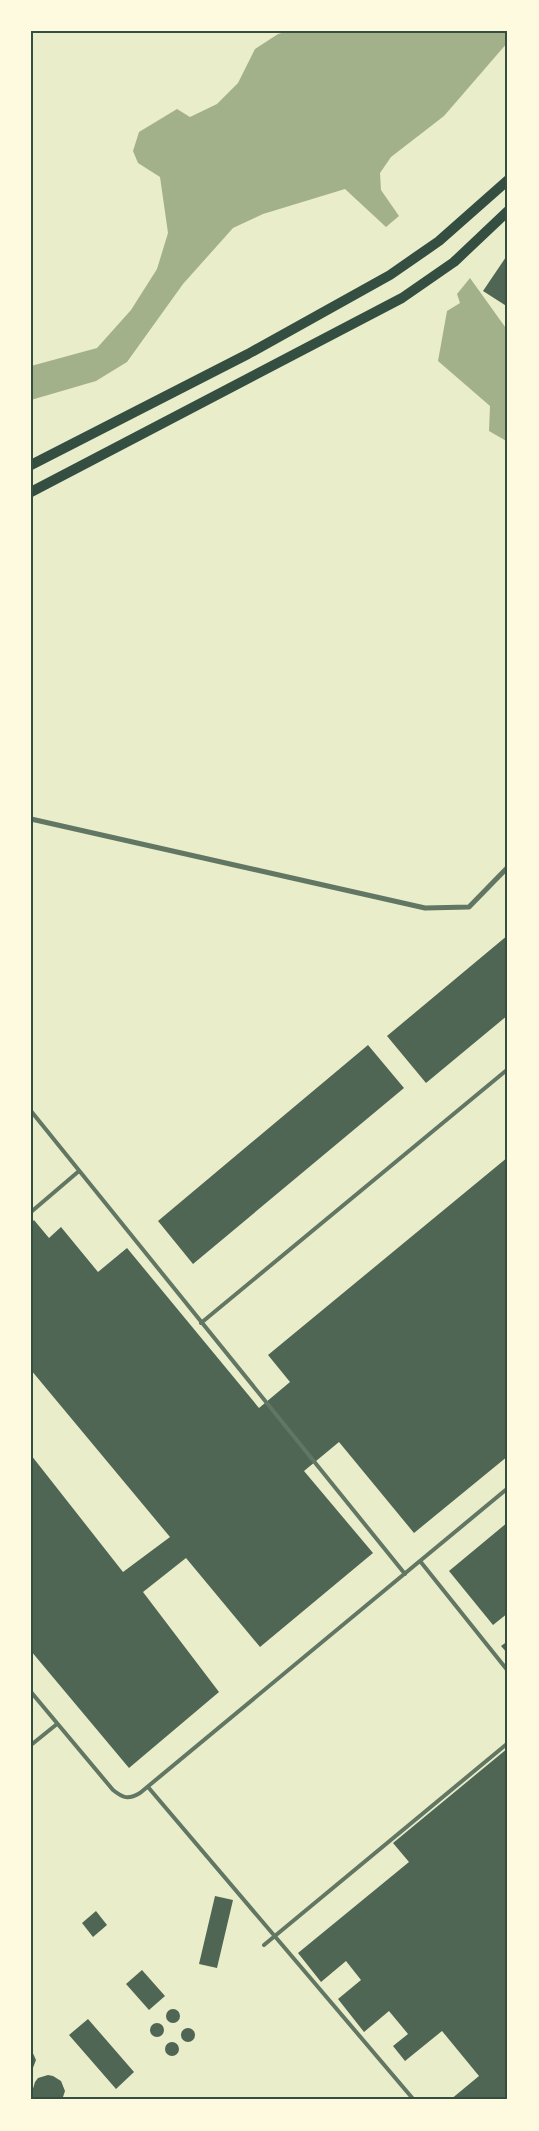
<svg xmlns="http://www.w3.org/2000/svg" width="539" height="2131" font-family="'Open Sans',sans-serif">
<rect width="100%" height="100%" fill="#e9edc9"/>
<!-- water -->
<path fill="#a3b18a" d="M289,31H508V42L444,116L391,157L380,173L381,190L399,216L386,227L345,189L263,214L233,228L183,284L127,362L96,381L31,400V366L97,348L131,310L157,269L168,233L160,177L138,163L133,151L139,132L177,109L190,117L217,104L238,83L255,49L278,34Z
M470,278L508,331V442L489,431L490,406L438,361L447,311L460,303L457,294Z"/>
<!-- building -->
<path fill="#4f6655" d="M508,254V307L483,291Z
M508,935V1015L426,1083L387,1036Z
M368,1045L404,1088L193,1264L158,1221Z
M508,1157V1456L414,1533L339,1442L304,1471L373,1553L260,1647L186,1558L143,1592L219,1692L129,1768L31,1651V1455L123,1572L170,1537L31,1370V1223L34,1220L49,1238L61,1227L98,1272L127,1248L259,1408L290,1382L268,1355Z
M508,1522V1613L493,1625L449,1571Z
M508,1641V1654L501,1646Z
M508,1748V2100H450L479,2076L442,2031L405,2061L393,2046L408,2034L389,2011L364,2032L338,1999L361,1980L346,1961L321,1982L298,1953L409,1862L393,1843Z
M215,1896L233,1900L217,1968L199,1964Z
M96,1911L107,1925L93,1937L82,1923Z
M142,1970L165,1996L149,2010L126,1984Z
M166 2016a7 7 0 1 1 14 0a7 7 0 1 1-14 0Z
M88,2019L134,2072L116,2089L69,2035Z
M150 2030a7 7 0 1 1 14 0a7 7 0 1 1-14 0Z
M181 2035a7 7 0 1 1 14 0a7 7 0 1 1-14 0Z
M165 2049a7 7 0 1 1 14 0a7 7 0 1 1-14 0Z
M31,2049L36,2060L31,2073Z
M48,2075L53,2076L61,2081L65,2091L62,2100H34L33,2098L32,2092L35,2082L38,2078Z"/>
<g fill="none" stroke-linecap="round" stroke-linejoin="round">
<!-- service -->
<path stroke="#617663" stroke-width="4" d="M31,1111L405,1574
M31,1212L79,1171
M201,1323L508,1069
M420,1561L508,1671
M31,1692L113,1790C123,1798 128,1800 140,1793L508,1488
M31,1745L57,1724
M148,1787L414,2100
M264,1945L508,1743"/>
<!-- minor -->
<path stroke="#617663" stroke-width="5" d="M31,819L425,908L469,907L508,867"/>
<!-- secondary -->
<path stroke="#344e41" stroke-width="10" d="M31,465L248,354L390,275L439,241L508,180
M31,492L402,298L454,262L508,211"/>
</g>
<!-- border -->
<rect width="539" height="2131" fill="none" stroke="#fefae0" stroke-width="65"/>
<rect x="32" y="32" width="474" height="2066" fill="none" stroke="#344e41" stroke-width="2"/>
</svg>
